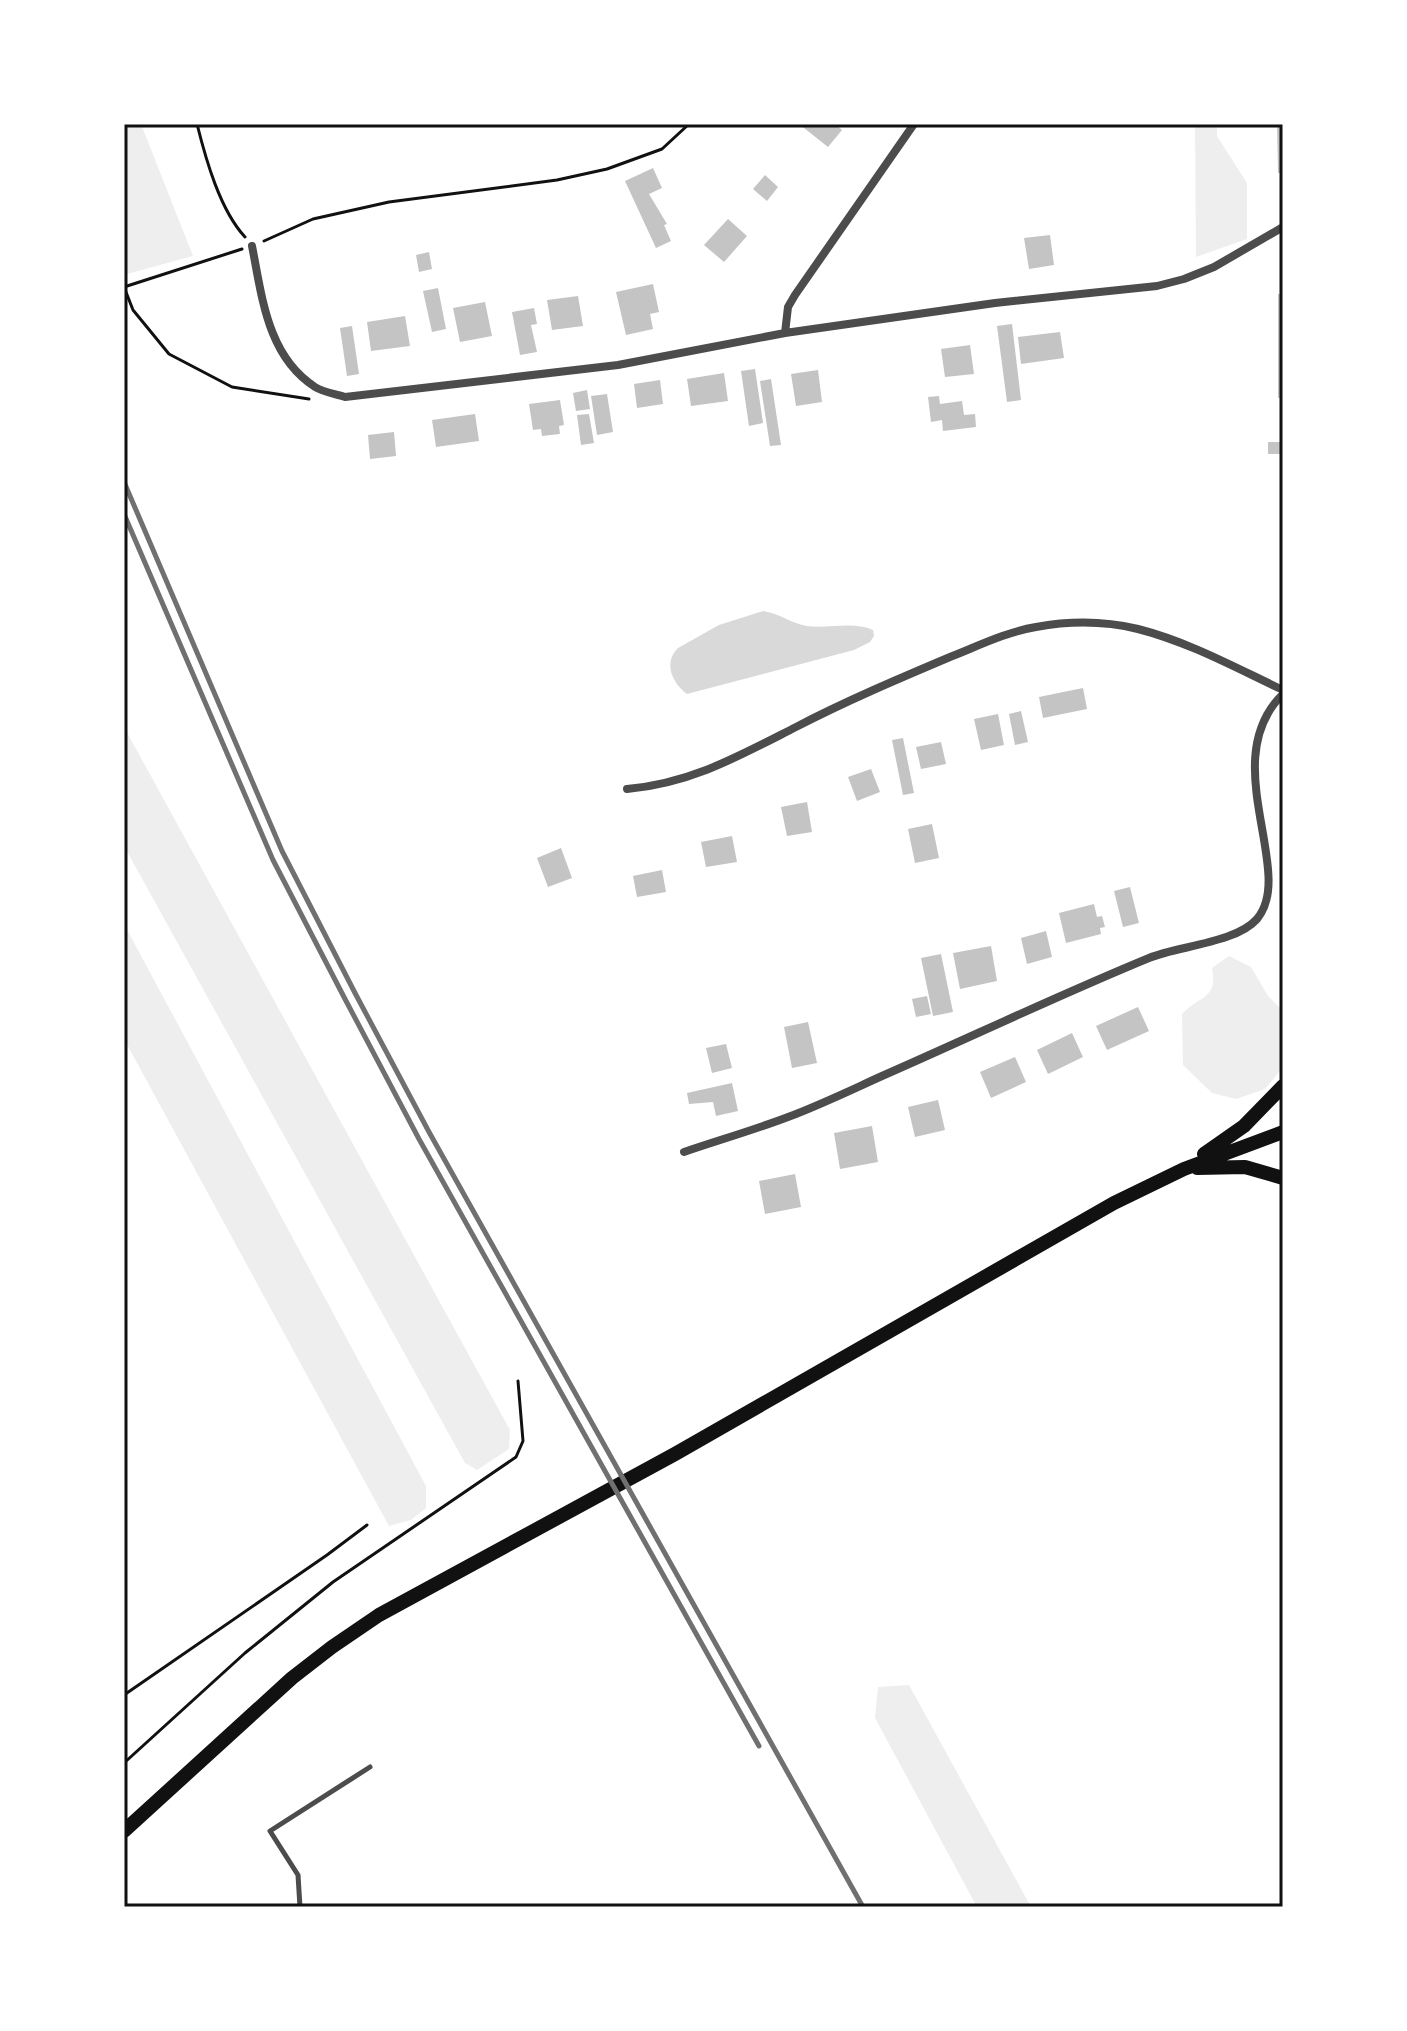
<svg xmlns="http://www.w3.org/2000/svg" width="1407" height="2031" font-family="'DM Sans',sans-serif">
<rect width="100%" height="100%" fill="#fff"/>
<!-- green -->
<path fill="#eee" d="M124,124H141L193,256L127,274L124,266Z
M1195,124H1217V136L1247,183V239L1196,257Z
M124,727L510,1430L509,1449L477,1470L465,1463L124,846Z
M124,924L426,1486V1508L411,1520L389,1526L124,1039Z
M1229,956L1251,967L1268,996L1283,1011V1067L1265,1089L1236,1099L1212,1093L1183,1065L1182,1014C1199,995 1218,1000 1212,968Z
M909,1685L1031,1907H977L875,1718L878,1687Z"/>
<!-- water -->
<path fill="#d9d9d9" d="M763,611C779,613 792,624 807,626C829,629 853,621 873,630L874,636L870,642L854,650L687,694C672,683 663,663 678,648L719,625Z"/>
<!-- building -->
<path fill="#c4c4c4" d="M799,124H835L842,130L828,147Z
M1277,124H1283V173H1278Z
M653,168L662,188L649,194L667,224L664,225L671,241L656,248L625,181Z
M765,175L778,187L767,201L753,189Z
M728,219L747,236L724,262L704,245Z
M1050,235L1054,265L1029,269L1024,238Z
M429,252L432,269L419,272L416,255Z
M653,284L659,312L650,314L653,329L626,335L616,292Z
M438,288L446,329L432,332L423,291Z
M1278,294H1283V398H1278Z
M578,296L583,326L552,330L547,300Z
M485,302L492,336L460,342L453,308Z
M534,308L537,324L531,325L537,352L520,355L512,312Z
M405,316L410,346L371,351L367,322Z
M1012,324L1021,400L1007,402L997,326Z
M352,326L359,374L347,376L340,328Z
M1060,332L1064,358L1021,364L1018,337Z
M970,345L974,374L945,377L941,349Z
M755,369L763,423L749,426L741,371Z
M818,370L822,402L796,406L791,374Z
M724,373L728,401L691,406L687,379Z
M771,379L781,445L770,446L760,381Z
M660,380L663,404L637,408L634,384Z
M587,390L590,409L576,411L573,393Z
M607,394L613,432L597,435L591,396Z
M939,396L940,404L962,401L964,415L975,414L976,427L943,431L942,420L931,422L928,397Z
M560,400L564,425L559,426L560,434L542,436L541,429L533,430L529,404Z
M475,414L479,441L436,447L432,420Z
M589,414L594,443L581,445L577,415Z
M394,432L396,456L370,459L368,435Z
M1268,442H1283V454H1268Z
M1083,688L1087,709L1043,718L1039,697Z
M1021,711L1028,742L1015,745L1009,714Z
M998,714L1004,745L981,750L974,719Z
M903,738L914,793L903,795L892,740Z
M941,742L946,764L921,769L916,747Z
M871,769L880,792L857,801L848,777Z
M807,802L812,832L787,836L781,807Z
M932,824L939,858L915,863L908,829Z
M732,836L737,862L706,867L701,842Z
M561,848L572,878L548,887L537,858Z
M662,870L666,892L637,897L633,876Z
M1130,887L1139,923L1123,927L1114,891Z
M1094,904L1097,917L1102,916L1105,927L1100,928L1101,934L1066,943L1059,913Z
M1046,931L1052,957L1027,964L1021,938Z
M991,946L997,981L960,989L953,953Z
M941,954L953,1012L933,1016L921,958Z
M927,996L931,1014L916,1017L912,999Z
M1138,1007L1149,1031L1107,1050L1096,1026Z
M808,1022L817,1063L792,1068L784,1027Z
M1072,1033L1083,1057L1048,1074L1037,1050Z
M726,1044L732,1068L712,1073L706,1048Z
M1015,1057L1026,1082L991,1098L980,1072Z
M732,1083L738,1111L716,1116L713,1102L689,1104L687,1093Z
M938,1100L945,1130L915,1137L908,1107Z
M872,1126L878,1162L840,1169L834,1133Z
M795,1174L801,1207L765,1214L759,1181Z"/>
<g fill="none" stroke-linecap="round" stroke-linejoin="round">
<!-- path -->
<path stroke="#111" stroke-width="3" d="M197,124C206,160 220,210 245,237
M264,241L313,219L389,202L557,180L607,169L662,149L689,124
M124,287L242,249
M124,287L133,310L169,354L232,387L309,399
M124,1695L327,1555L367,1525
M124,1763L245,1653L333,1582L516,1457L523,1441L518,1381"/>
<!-- service -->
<path stroke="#4c4c4c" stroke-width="5" d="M300,1907L298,1875L270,1831L370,1767"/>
<!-- minor -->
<path stroke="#4c4c4c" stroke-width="8" d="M252,246C262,296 267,356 315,387C323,392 335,394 345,397L618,365L785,333L995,303L1157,286L1184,279L1214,267L1283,227
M785,333L788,307L795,295L914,124
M627,789C692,783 739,756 796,727C846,701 898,679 950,657C978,646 1006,632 1036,627C1069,621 1105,621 1138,629C1189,642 1236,668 1283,690
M684,1152C719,1140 754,1130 788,1117C820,1105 851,1090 882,1076C971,1037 1059,995 1149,958C1178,946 1236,943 1257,919C1297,872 1215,760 1283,694"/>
<!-- primary -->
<path stroke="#111" stroke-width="14" d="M1204,1154L1244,1126L1283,1086
M1197,1168L1245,1167L1283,1178
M124,1831L292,1678L332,1647L379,1615L675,1454L1114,1203L1184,1169L1283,1132"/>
<!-- rail -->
<path stroke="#707070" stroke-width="5" d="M124,482L282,851L355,993L429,1132L863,1907
M124,514L273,860L345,999L419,1139L759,1746"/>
</g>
<!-- border -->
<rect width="1407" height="2031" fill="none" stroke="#ffffff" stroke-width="252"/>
<rect x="126" y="126" width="1155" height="1779" fill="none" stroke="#111" stroke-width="3"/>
</svg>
